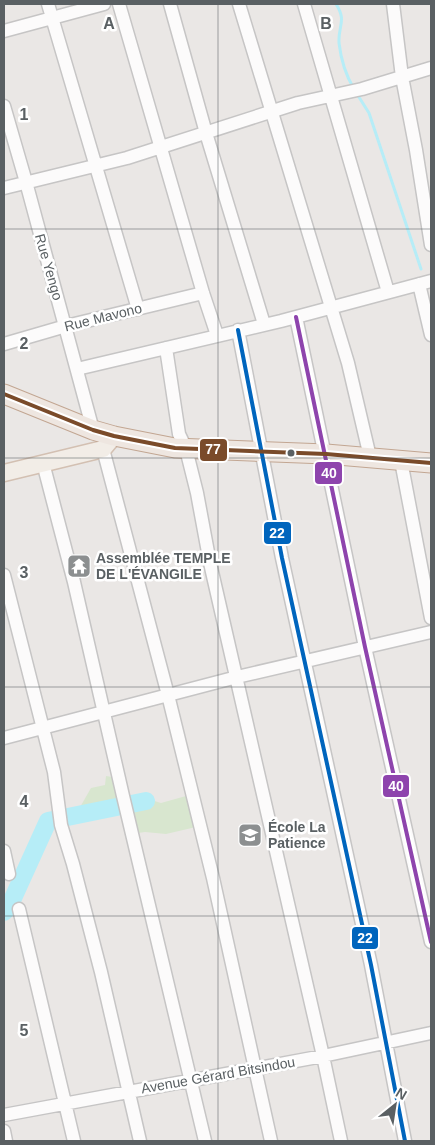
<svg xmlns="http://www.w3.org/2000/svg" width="435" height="1145" font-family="Arial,sans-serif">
<rect width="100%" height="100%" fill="#eae7e5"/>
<!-- green -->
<path fill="#d8e6cf" d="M106,776L118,778L122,798L132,800L137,807L148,799L161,803L186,796L196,827L166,834L145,832L131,834L123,821L116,804L100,809L82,819L79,809L91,788L105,785Z"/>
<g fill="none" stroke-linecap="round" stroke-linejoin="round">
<!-- stream -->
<path stroke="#b6edf7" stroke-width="3" d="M336,4C347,21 338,25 339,43C341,60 345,74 354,89
M357,94L369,113L421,269"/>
<!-- river -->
<path stroke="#b6edf7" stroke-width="18" d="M4,912L9,907L48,821L146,801"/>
<!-- minor casing -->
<g stroke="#c6c5c5" stroke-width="15">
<path id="minor" d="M48,4L138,309
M119,4L203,293L217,335
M170,4L206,133L264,324
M239,4L348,363L370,457
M304,4L388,292
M393,4L402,77L416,150L431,245
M4,31L104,4
M4,106L26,182L93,430
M4,188L127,158L298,103L362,89L431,68
M419,284L431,335
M296,317L365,647L431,942
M238,330L282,558L371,965L405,1141
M4,344L66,326L203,293
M166,348L179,434L186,449L197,493L210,563L323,1056L341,1141
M77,369L281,321L431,281
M103,449L168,695L213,878L271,1141
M401,461L431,618
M43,463L74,582L123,796L205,1141
M4,575L54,772L61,825L73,864L101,972L140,1141
M4,738L237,677L431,632
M4,851L9,874
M19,909L74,1141
M4,1115L323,1056L431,1033
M4,1131L6,1141"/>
</g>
<!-- major casing -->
<g stroke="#d3c0b2" stroke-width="19">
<path id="major" d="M4,473L103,449L114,436"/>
</g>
<!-- highway casing -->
<g stroke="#c2a692" stroke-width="21">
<path id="highway" d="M4,394L93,430L114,436L175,448L326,454L431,463"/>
</g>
<!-- minor -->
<use href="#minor" stroke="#fcfbfb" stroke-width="12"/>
<!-- major -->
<use href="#major" stroke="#f2ede7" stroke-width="16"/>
<!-- highway -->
<use href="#highway" stroke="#eee6e0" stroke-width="19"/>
<!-- bus-1 casing -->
<g stroke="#fff" stroke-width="8">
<path id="bus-1" d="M296,317L365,647L431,942"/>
</g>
<!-- bus-2 casing -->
<g stroke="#fff" stroke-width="8">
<path id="bus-2" d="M238,330L282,558L371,965L405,1141"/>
</g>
<!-- bus-3 casing -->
<g stroke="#fff" stroke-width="8">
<path id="bus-3" d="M4,394L93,430L114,436L175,448L326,454L431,463"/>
</g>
<!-- bus-1 -->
<use href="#bus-1" stroke="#8e44ad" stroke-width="4"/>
<!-- bus-2 -->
<use href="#bus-2" stroke="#0065bd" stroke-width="4"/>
<!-- bus-3 -->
<use href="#bus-3" stroke="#7a4b2a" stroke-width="4"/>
</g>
<!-- grid -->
<path fill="none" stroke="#5a6063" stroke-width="1" stroke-opacity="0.55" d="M218,4V1141M4,229H431M4,458H431M4,687H431M4,916H431"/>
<!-- icons -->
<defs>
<g id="temple-square" transform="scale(1.25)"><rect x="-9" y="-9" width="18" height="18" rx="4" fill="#8c8f90" stroke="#fff"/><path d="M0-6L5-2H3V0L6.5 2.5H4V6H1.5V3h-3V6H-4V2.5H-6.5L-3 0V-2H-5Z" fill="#fff"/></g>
<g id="school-square" transform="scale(1.25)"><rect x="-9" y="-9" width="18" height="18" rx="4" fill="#8c8f90" stroke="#fff"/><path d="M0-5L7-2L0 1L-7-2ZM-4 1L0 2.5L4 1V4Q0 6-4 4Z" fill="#fff"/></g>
</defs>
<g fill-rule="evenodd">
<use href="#temple-square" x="79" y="566"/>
<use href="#school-square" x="250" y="835"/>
</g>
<!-- markers -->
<circle fill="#5a6063" stroke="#fff" stroke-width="2" cx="291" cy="453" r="4.5"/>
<g text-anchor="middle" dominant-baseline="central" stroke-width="5" stroke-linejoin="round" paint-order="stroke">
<!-- street labels -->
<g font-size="14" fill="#5a6063" stroke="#fff">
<text transform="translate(49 267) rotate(74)">Rue Yengo</text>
<text transform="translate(103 317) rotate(-14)">Rue Mavono</text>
<text transform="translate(218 1075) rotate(-10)">Avenue Gérard Bitsindou</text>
</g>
<!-- poi labels -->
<g font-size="14" font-weight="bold" fill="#5a6063" stroke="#fff" text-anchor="start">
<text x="96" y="558">Assemblée TEMPLE<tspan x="96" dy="16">DE L'ÉVANGILE</tspan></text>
<text x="268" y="827">École La<tspan x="268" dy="16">Patience</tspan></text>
</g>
</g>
<g font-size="16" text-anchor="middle" font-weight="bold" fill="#5a6063" stroke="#fff" stroke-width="5" stroke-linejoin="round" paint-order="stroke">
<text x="109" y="29">A</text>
<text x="326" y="29">B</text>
<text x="24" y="120">1</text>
<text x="24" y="349">2</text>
<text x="24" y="578">3</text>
<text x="24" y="807">4</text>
<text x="24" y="1036">5</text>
</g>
<g stroke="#fff" stroke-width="2">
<rect x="199" y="438" width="29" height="24" rx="5" fill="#7a4b2a"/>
<rect x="314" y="461" width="29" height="24" rx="5" fill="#8e44ad"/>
<rect x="263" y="521" width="29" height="24" rx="5" fill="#0065bd"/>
<rect x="382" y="774" width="28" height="24" rx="5" fill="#8e44ad"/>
<rect x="351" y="926" width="28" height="24" rx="5" fill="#0065bd"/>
</g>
<g font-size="14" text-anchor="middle" font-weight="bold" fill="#fff">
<text x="213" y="454">77</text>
<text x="329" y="478">40</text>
<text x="277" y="538">22</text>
<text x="396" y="791">40</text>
<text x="365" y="943">22</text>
</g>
<!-- border -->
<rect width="435" height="1145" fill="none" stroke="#5a6063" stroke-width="10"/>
<!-- north arrow -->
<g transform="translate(395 1105) rotate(30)" stroke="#ffffff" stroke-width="4" paint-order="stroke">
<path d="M0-4L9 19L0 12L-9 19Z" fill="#5a6063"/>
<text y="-8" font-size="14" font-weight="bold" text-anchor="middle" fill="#5a6063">N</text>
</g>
</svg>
